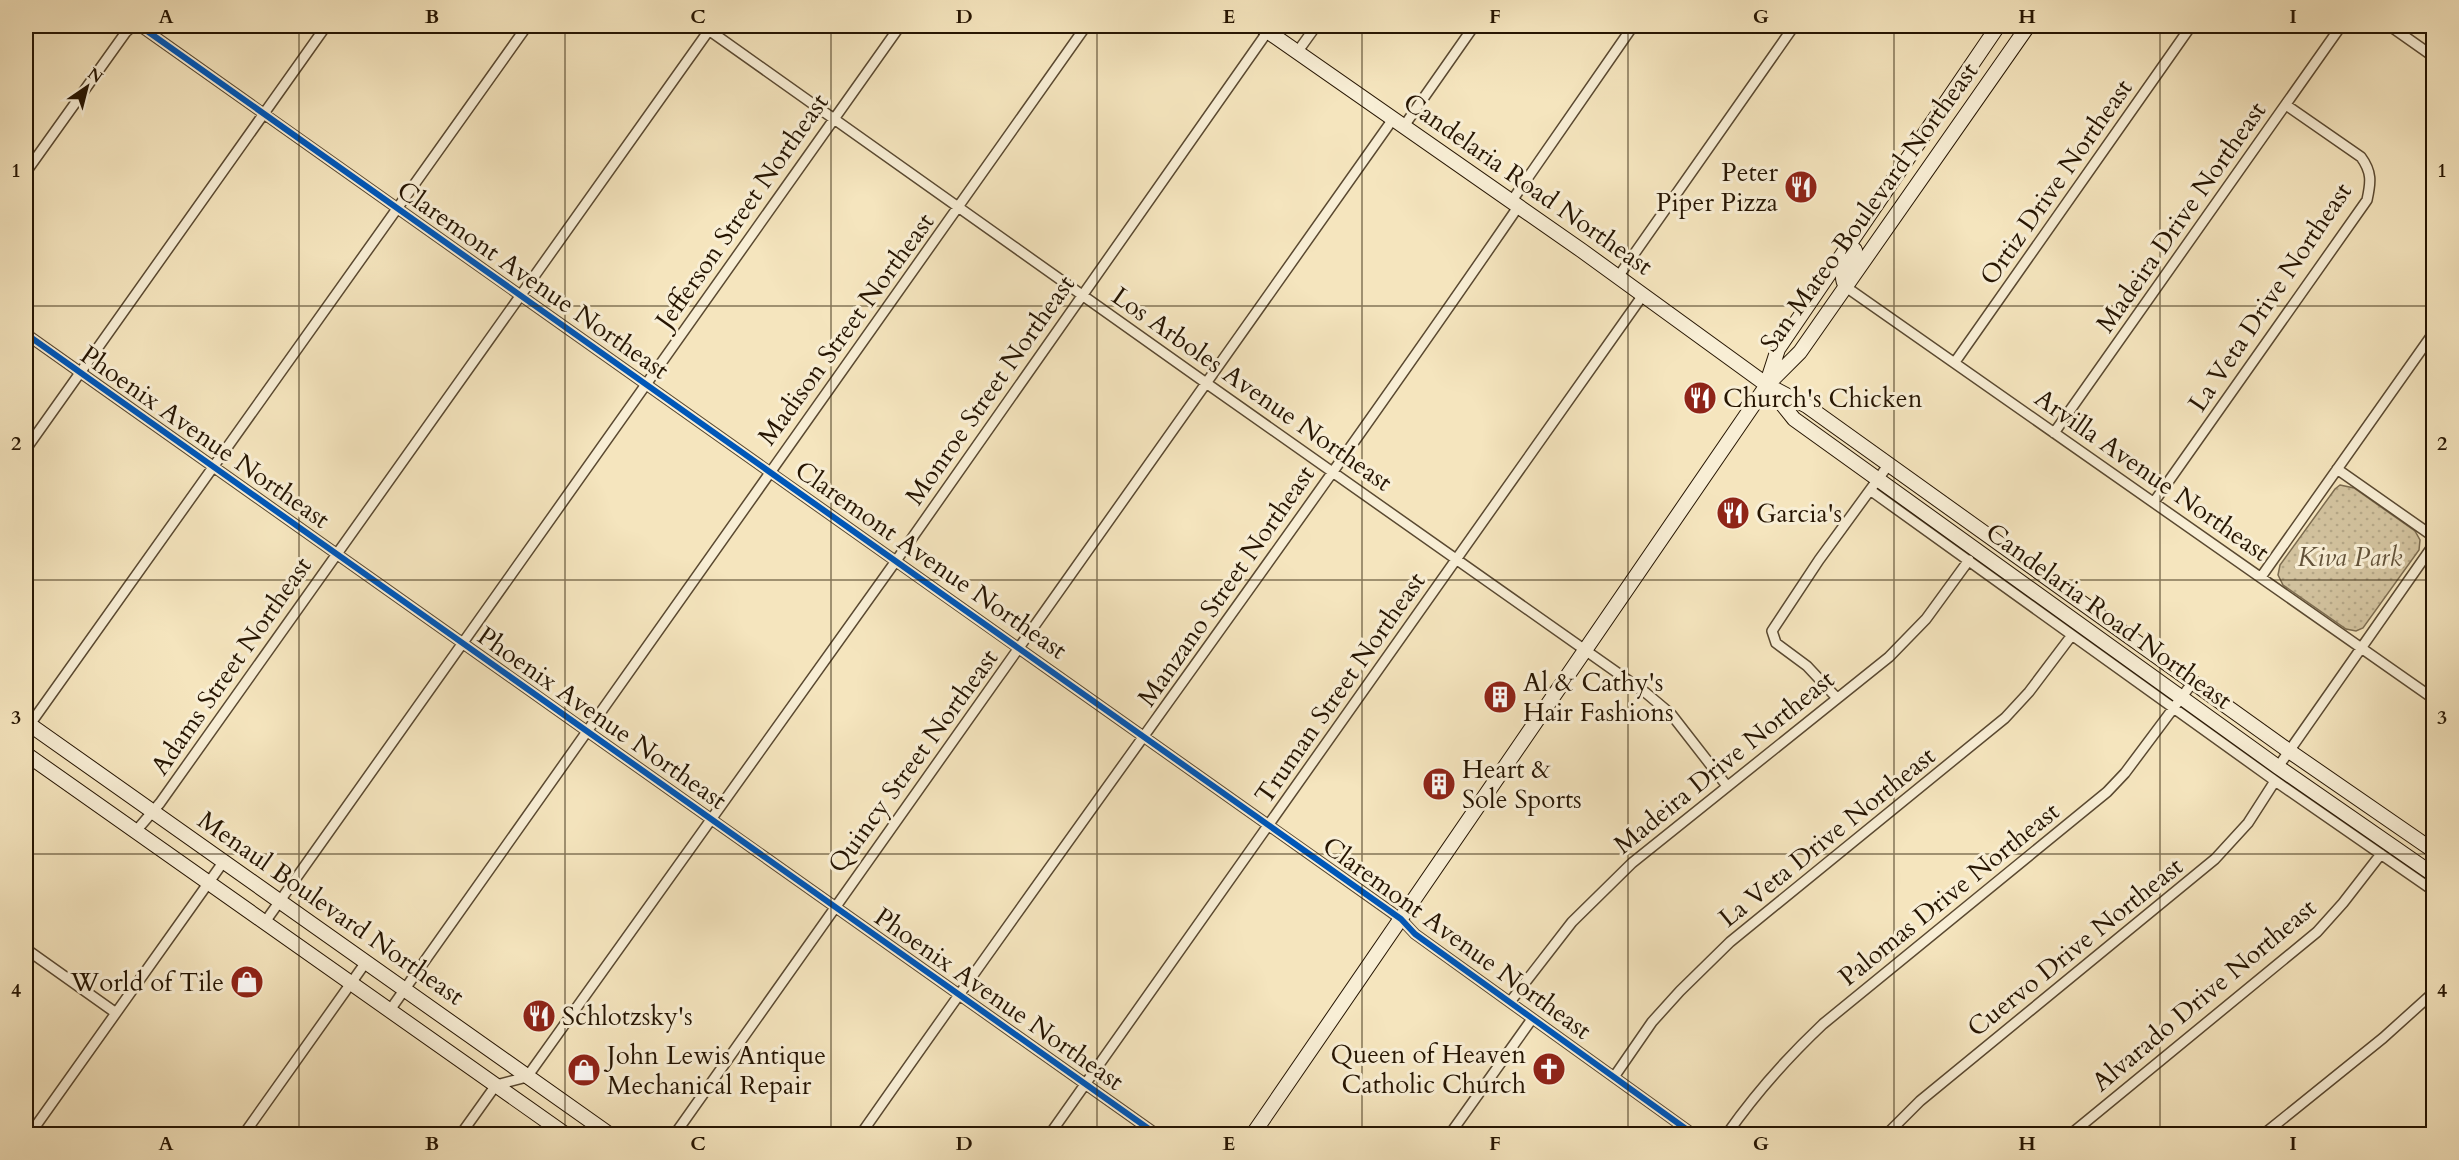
<svg xmlns="http://www.w3.org/2000/svg" width="2459" height="1160" font-family="Cardo,serif">
<defs>
<pattern id="park-dots" width="8" height="8" patternUnits="userSpaceOnUse" patternTransform="scale(1.5)"><rect width="8" height="8" fill="#d2c29e"/><path d="M2 2h.1M6 6h.1" fill="none" stroke="#b4a686" stroke-width="1.8" stroke-linecap="round"/></pattern>
</defs>
<rect width="100%" height="100%" fill="#f5e5be"/>
<filter id="stains"><feTurbulence type="fractalNoise" baseFrequency=".00333" numOctaves="4"/><feColorMatrix values="0 0 0 0 .2 0 0 0 0 .09 0 0 0 0 .02 0 0 0 .5 -.17"/></filter>
<radialGradient id="worn" r=".72"><stop offset=".6" stop-color="#630" stop-opacity="0"/><stop offset="1" stop-color="#630" stop-opacity=".3"/></radialGradient>
<!-- park -->
<path fill="url(#park-dots)" stroke="#7c6c50" stroke-width="1.5" d="M2340,485L2354,488L2415,531L2420,540L2419,550L2363,628L2356,631L2346,629L2283,585L2278,575L2280,565L2335,489Z"/>
<g fill="none" stroke-linecap="round" stroke-linejoin="round">
<!-- minor casing -->
<g stroke="#5a4931" stroke-width="12">
<path id="minor" d="M140,26L1401,919L1415,934L1693,1134
M703,26L1199,378L1646,693L1671,714L1727,786
M2390,26L2434,57
M1298,51L1316,26
M1404,126L1474,26
M26,172L126,32L133,26
M1511,202L1633,26
M1618,277L1794,26
M1846,287L2434,699
M26,334L1156,1134
M1955,362L2191,26
M2054,433L2341,26
M26,449L326,26
M2337,469L2434,537
M1870,490L2278,783L2434,891
M2154,502L2367,200C2371,182 2372,172 2361,157L2286,105
M2261,577L2434,332
M1836,697L1807,666L1776,643L1772,631L1819,560L1889,464
M26,730L527,26
M2278,767L2434,544
M136,831L160,803L712,26
M265,922L900,26
M26,949L116,1013
M1510,1002L1572,922L1632,863L1889,657L1926,619L1969,560
M390,1010L1086,26
M1614,1077L1652,1022L1680,991L1730,942L2005,718L2029,692L2072,635
M30,1134L224,861
M244,1134L366,962
M461,1134L496,1085L527,1077L903,551L1268,31
M675,1134L1393,119
M861,1134C1078,823 1304,519 1518,207
M1050,1134L1643,295
M1450,1134L1532,1019
M1727,1134C1755,1094 1787,1058 1823,1024L2107,792L2125,773L2193,682
M1887,1134L1920,1101L2215,859L2248,823L2275,781
M2071,1134L2317,932L2343,903L2381,854
M2264,1134L2383,1038L2434,992"/>
</g>
<!-- secondary casing -->
<g stroke="#261502" stroke-width="16">
<path id="secondary" d="M1260,26L1581,250L1767,385L1807,406L2289,751L2434,851
M1846,287C1838,273 1847,262 1855,250
M1767,383L1778,349L1998,26
M1770,389L1794,419L2278,767L2434,875
M26,722L609,1134
M26,754L565,1134
M1253,1134L1767,385L1800,352L2028,26"/>
</g>
<!-- minor -->
<use href="#minor" stroke="#f8eed5" stroke-width="9"/>
<!-- secondary -->
<use href="#secondary" stroke="#f8eed5" stroke-width="14"/>
<!-- cycleway casing -->
<g stroke="#f8eed5" stroke-width="10">
<path id="cycleway" d="M140,26L1401,919L1415,934L1693,1134
M26,334L1156,1134"/>
</g>
<!-- cycleway -->
<use href="#cycleway" stroke="#0057b8" stroke-width="6"/>
</g>
<!-- grid -->
<path fill="none" stroke="#261502" stroke-width="1.5" stroke-opacity="0.55" d="M299,26V1134M565,26V1134M831,26V1134M1097,26V1134M1362,26V1134M1628,26V1134M1894,26V1134M2160,26V1134M26,306H2434M26,580H2434M26,854H2434"/>
<!-- icons -->
<defs>
<g id="restaurant-disc" transform="scale(1.725)"><circle r="9.5" fill="#8f2418" stroke="#f8eed5"/><path d="M-5-6h1v4h1v-4h1v4h1v-4h1v5L-1.5 .5V6h-2V.5L-5-1ZM5-6V6H3V1.5H1.5Q1.5-4 5-6Z" fill="#fff"/></g>
<g id="building-disc" transform="scale(1.725)"><circle r="9.5" fill="#8f2418" stroke="#f8eed5"/><path d="M-4-6H4V6H1V3H-1V6H-4ZM-2.5-4.3h1.7v1.8h-1.7ZM.8-4.3h1.7v1.8H.8ZM-2.5-1h1.7V.8h-1.7ZM.8-1h1.7V.8H.8Z" fill="#fff"/></g>
<g id="shop-disc" transform="scale(1.725)"><circle r="9.5" fill="#8f2418" stroke="#f8eed5"/><path d="M-5-2.5h2.3a2.7 3.5 0 0 1 5.4 0H5L5.5 6h-11ZM-1.5-2.5h3a1.5 2.3 0 0 0-3 0Z" fill="#fff"/></g>
<g id="church-disc" transform="scale(1.725)"><circle r="9.5" fill="#8f2418" stroke="#f8eed5"/><path d="M-1.2-6h2.4v3.5h3.3v2.4h-3.3V6h-2.4V-.1h-3.3v-2.4h3.3Z" fill="#fff"/></g>
</defs>
<g fill-rule="evenodd">
<use href="#restaurant-disc" x="1801" y="187"/>
<use href="#restaurant-disc" x="1700" y="398"/>
<use href="#restaurant-disc" x="1733" y="513"/>
<use href="#building-disc" x="1500" y="697"/>
<use href="#building-disc" x="1439" y="784"/>
<use href="#shop-disc" x="247" y="982"/>
<use href="#restaurant-disc" x="539" y="1016"/>
<use href="#church-disc" x="1549" y="1069"/>
<use href="#shop-disc" x="584" y="1070"/>
</g>
<g text-anchor="middle" dominant-baseline="central" stroke-width="6" stroke-linejoin="round" paint-order="stroke">
<!-- poi labels -->
<g font-size="26" fill="#261502" stroke="#f8eed5" text-anchor="start">
<text x="1778" y="172" text-anchor="end">Peter<tspan x="1778" dy="30">Piper Pizza</tspan></text>
<text x="1723" y="398">Church's Chicken</text>
<text x="1756" y="513">Garcia's</text>
<text x="1523" y="682">Al &amp; Cathy's<tspan x="1523" dy="30">Hair Fashions</tspan></text>
<text x="1462" y="769">Heart &amp;<tspan x="1462" dy="30">Sole Sports</tspan></text>
<text x="224" y="982" text-anchor="end">World of Tile</text>
<text x="562" y="1016">Schlotzsky's</text>
<text x="1526" y="1054" text-anchor="end">Queen of Heaven<tspan x="1526" dy="30">Catholic Church</tspan></text>
<text x="607" y="1055">John Lewis Antique<tspan x="607" dy="30">Mechanical Repair</tspan></text>
</g>
<!-- street labels -->
<g font-size="26" fill="#261502" stroke="#f8eed5">
<text transform="translate(2056 182) rotate(-55)">Ortiz Drive Northeast</text>
<text transform="translate(1528 184) rotate(35)">Candelaria Road Northeast</text>
<text transform="translate(1869 207) rotate(-54)">San Mateo Boulevard Northeast</text>
<text transform="translate(742 211) rotate(-55)">Jefferson Street Northeast</text>
<text transform="translate(2181 217) rotate(-55)">Madeira Drive Northeast</text>
<text transform="translate(533 280) rotate(35)">Claremont Avenue Northeast</text>
<text transform="translate(2270 297) rotate(-56)">La Veta Drive Northeast</text>
<text transform="translate(846 329) rotate(-54)">Madison Street Northeast</text>
<text transform="translate(1252 389) rotate(35)">Los Arboles Avenue Northeast</text>
<text transform="translate(990 390) rotate(-55)">Monroe Street Northeast</text>
<text transform="translate(205 437) rotate(35)">Phoenix Avenue Northeast</text>
<text transform="translate(2152 475) rotate(35)">Arvilla Avenue Northeast</text>
<text transform="translate(931 560) rotate(35)">Claremont Avenue Northeast</text>
<text transform="translate(1226 586) rotate(-55)">Manzano Street Northeast</text>
<text transform="translate(2109 616) rotate(36)">Candelaria Road Northeast</text>
<text transform="translate(231 666) rotate(-55)">Adams Street Northeast</text>
<text transform="translate(1340 688) rotate(-55)">Truman Street Northeast</text>
<text transform="translate(602 718) rotate(35)">Phoenix Avenue Northeast</text>
<text transform="translate(913 761) rotate(-54)">Quincy Street Northeast</text>
<text transform="translate(1724 762) rotate(-39)">Madeira Drive Northeast</text>
<text transform="translate(1827 837) rotate(-39)">La Veta Drive Northeast</text>
<text transform="translate(1949 894) rotate(-39)">Palomas Drive Northeast</text>
<text transform="translate(331 908) rotate(35)">Menaul Boulevard Northeast</text>
<text transform="translate(1457 938) rotate(36)">Claremont Avenue Northeast</text>
<text transform="translate(2075 947) rotate(-39)">Cuervo Drive Northeast</text>
<text transform="translate(2204 995) rotate(-40)">Alvarado Drive Northeast</text>
<text transform="translate(999 999) rotate(35)">Phoenix Avenue Northeast</text>
</g>
<!-- park labels -->
<g font-size="26" font-style="italic" fill="#625239" stroke="#f8eed5">
<text x="2350" y="557">Kiva Park</text>
</g>
</g>
<!-- margin -->
<rect width="2459" height="1160" fill="none" stroke="#f5e5be" stroke-width="66"/>
<!-- north arrow -->
<g transform="translate(87 87) rotate(35)" stroke="#f8eed5" stroke-width="4.5" paint-order="stroke">
<path d="M0-4.5L10 22L0 15L-10 22Z" fill="#261502"/>
<text y="-9" font-size="16" font-weight="bold" text-anchor="middle" fill="#261502">N</text>
</g>
<rect x="33" y="33" width="2393" height="1094" fill="none" stroke="#261502" stroke-width="2"/>
<g font-size="20" text-anchor="middle" font-weight="bold" fill="#261502">
<text x="166" y="23">A</text>
<text x="432" y="23">B</text>
<text x="698" y="23">C</text>
<text x="964" y="23">D</text>
<text x="1229" y="23">E</text>
<text x="1495" y="23">F</text>
<text x="1761" y="23">G</text>
<text x="2027" y="23">H</text>
<text x="2293" y="23">I</text>
<text x="16" y="177">1</text>
<text x="2442" y="177">1</text>
<text x="16" y="450">2</text>
<text x="2442" y="450">2</text>
<text x="16" y="724">3</text>
<text x="2442" y="724">3</text>
<text x="16" y="997">4</text>
<text x="2442" y="997">4</text>
<text x="166" y="1150">A</text>
<text x="432" y="1150">B</text>
<text x="698" y="1150">C</text>
<text x="964" y="1150">D</text>
<text x="1229" y="1150">E</text>
<text x="1495" y="1150">F</text>
<text x="1761" y="1150">G</text>
<text x="2027" y="1150">H</text>
<text x="2293" y="1150">I</text>
</g>
<rect width="100%" height="100%" filter="url(#stains)"/>
<rect width="100%" height="100%" fill="url(#worn)"/>
</svg>
